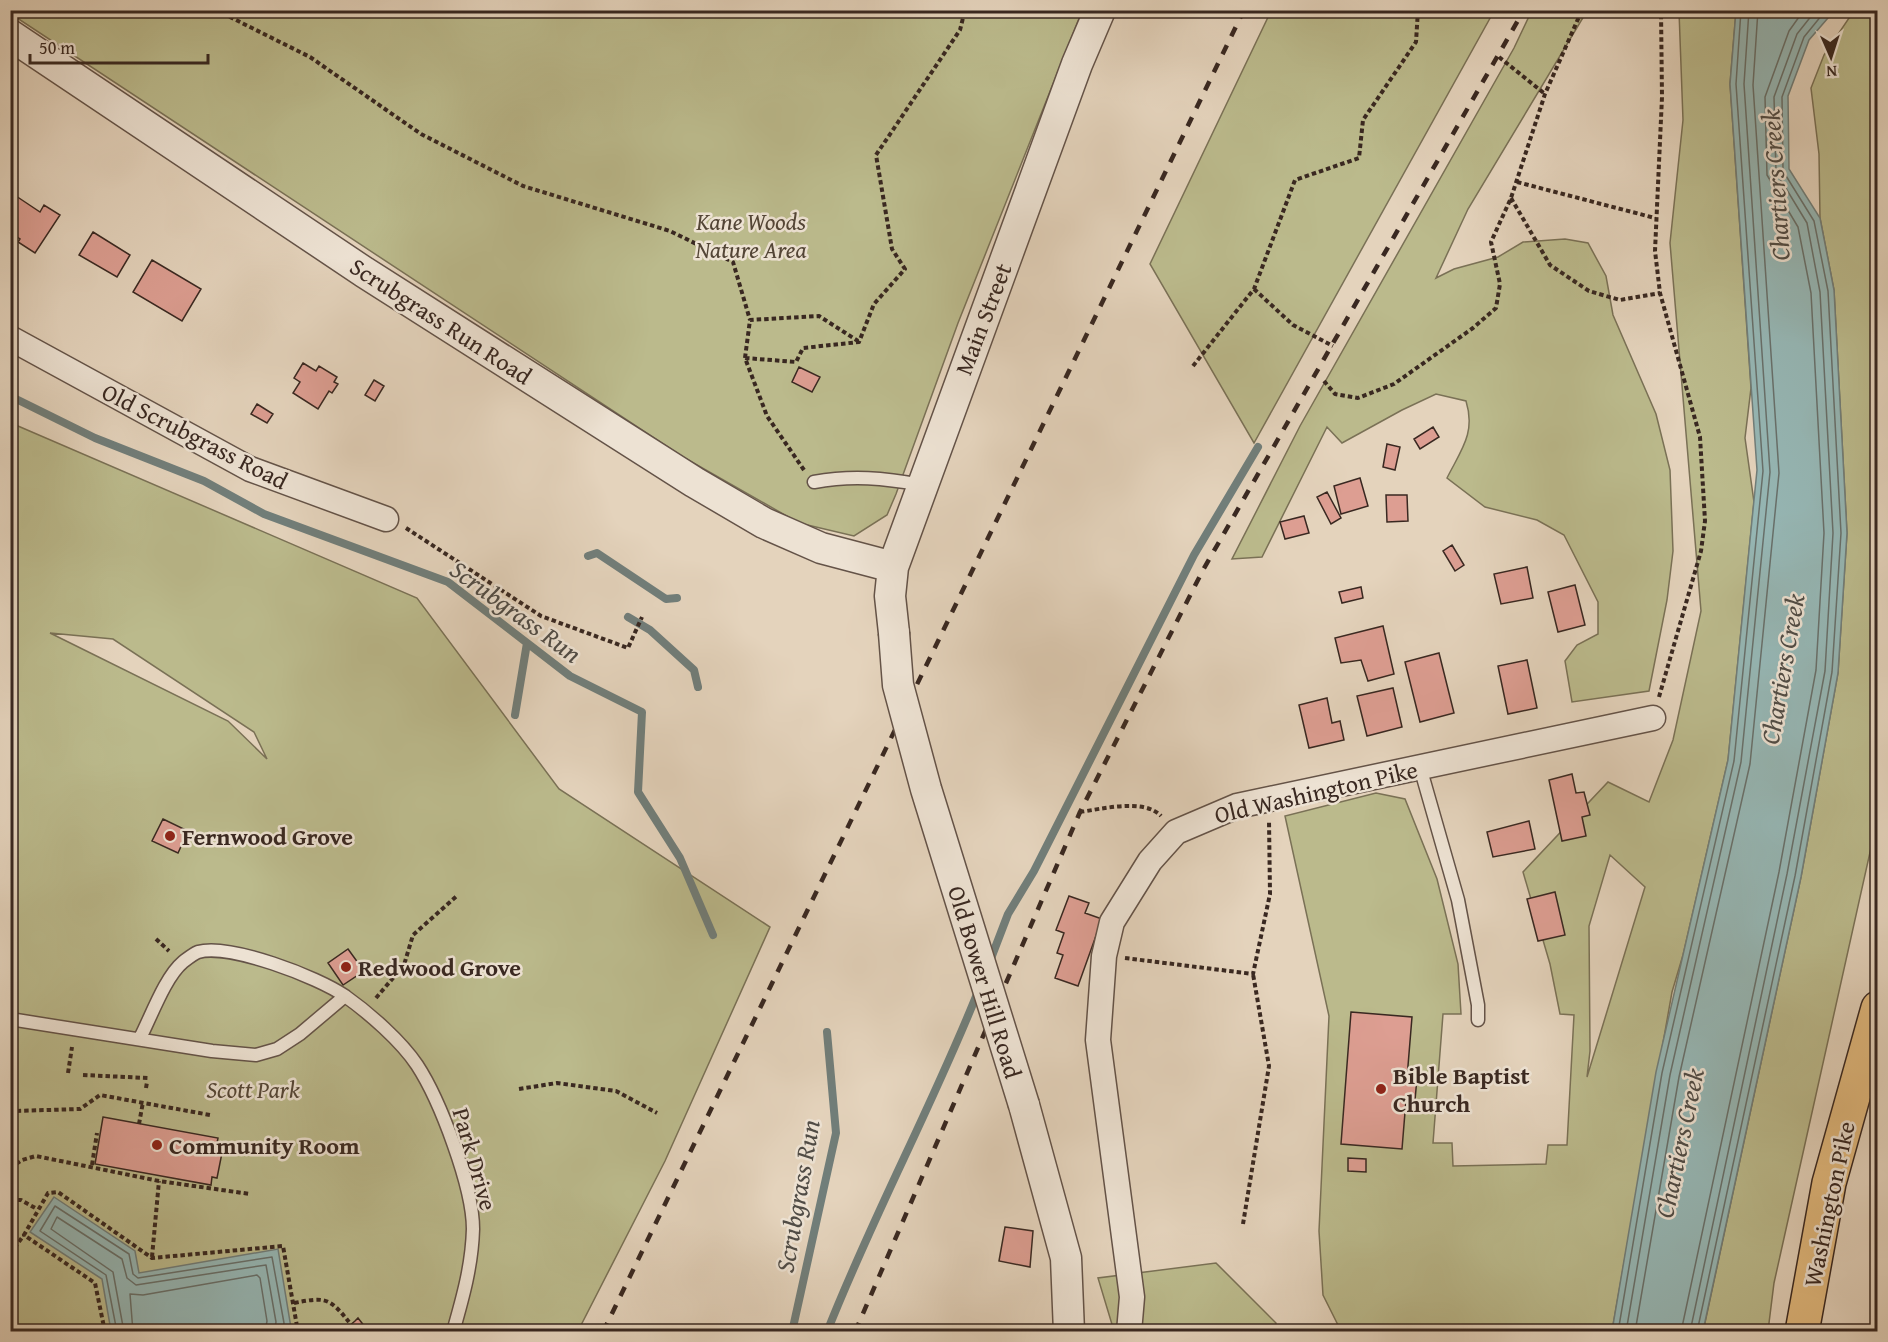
<svg xmlns="http://www.w3.org/2000/svg" width="1888" height="1342" font-family="'Gentium Book Plus',serif">
<rect width="100%" height="100%" fill="#e4d3bc"/>
<filter id="stains"><feTurbulence type="fractalNoise" baseFrequency=".00333" numOctaves="4"/><feColorMatrix values="0 0 0 0 .2 0 0 0 0 .09 0 0 0 0 .02 0 0 0 .5 -.17"/></filter>
<radialGradient id="worn" r=".72"><stop offset=".6" stop-color="#630" stop-opacity="0"/><stop offset="1" stop-color="#630" stop-opacity=".3"/></radialGradient>
<!-- green -->
<path fill="#bbba8c" stroke="#7a7156" stroke-width="1.5" fill-rule="evenodd" d="M1532,10L1587,11L1468,209L1436,278L1454,269L1498,257L1523,242L1565,239L1588,243L1606,276L1613,315L1656,414L1670,470L1673,551L1667,600L1649,691L1572,702L1565,661L1577,645L1598,634V602L1564,535L1537,520L1485,507L1447,478C1461,450 1476,433 1466,401L1436,394L1402,410L1342,443L1327,427L1262,557L1232,559L1300,426L1514,48Z
M10,11H1082L958,323L896,494L887,515L854,536L799,523L683,457L11,14Z
M1271,11H1494L1254,443L1150,264Z
M1679,11H1736L1730,84L1751,388L1745,438L1754,502L1728,760L1683,955L1672,992L1612,1331H1341L1323,1295L1319,1231L1329,1016L1285,816L1376,793L1405,799L1437,879L1458,964L1461,1014H1443L1433,1143H1452L1453,1166L1546,1164L1548,1145H1567L1574,1015L1560,1014L1550,964L1523,872L1608,782L1649,802L1673,740L1701,611L1670,243L1683,120ZM1610,855L1645,887L1587,1077L1590,1051L1589,926Z
M1858,11H1877V821L1774,1283L1768,1331L1703,1332L1801,877L1838,673L1847,533L1834,290L1820,218L1819,154L1811,88L1824,55L1849,18Z
M11,423L417,598L559,789L770,927L665,1161L578,1331H11ZM50,633L113,639L254,732L267,759L228,721Z
M1216,1263L1276,1323V1331H1114L1098,1278Z"/>
<!-- water -->
<path fill="#96b7b5" stroke="#717e7a" stroke-width="1.5" d="M1736,11H1834L1809,40L1788,96L1789,169L1820,218L1834,290L1847,533L1838,673L1801,877L1703,1331H1612L1656,1072L1728,760L1757,470L1730,84Z
M54,1197L135,1251L139,1273L278,1249L291,1328L272,1332L111,1331L102,1279L30,1232Z"/>
<g fill="none" stroke-linecap="round" stroke-linejoin="round">
<!-- shore -->
<path stroke="#68706b" stroke-width="1.5" d="M117,1332L106,1275L40,1231L55,1206L129,1254L133,1274L138,1278L272,1257L284,1323L282,1332
M124,1332L113,1272L51,1229L57,1217L122,1259L127,1278L136,1285L266,1265L276,1322L274,1332
M133,1332L130,1294L143,1295L257,1275L260,1278L267,1321L265,1332
M1618,1332L1662,1073L1734,761L1763,471L1736,84L1741,10
M1626,1332L1670,1075L1741,762L1770,472L1744,84L1749,10
M1635,1332L1679,1077L1750,764L1779,473L1753,85L1758,10
M1681,1332L1779,872L1816,670L1824,533L1811,293L1798,227L1767,175L1765,97L1789,31L1804,10
M1690,1332L1787,874L1825,671L1833,533L1820,292L1807,223L1776,172L1774,97L1797,34L1816,10
M1697,1332L1795,876L1832,672L1841,533L1828,291L1814,221L1783,171L1782,97L1804,37L1826,10"/>
<!-- stream -->
<path stroke="#717e7a" stroke-width="8" d="M10,396L95,438L204,481L264,514L448,582L570,676L642,712L638,792L680,858L713,935
M588,556L597,553L666,599L677,598
M628,617L650,630L694,670L698,687
M515,715L527,643
M990,961L1008,914L1034,871L1194,555L1258,447
M792,1332L836,1133L827,1032
M827,1332C873,1215 933,1105 979,989"/>
</g>
<!-- building -->
<path fill="#dd9e92" stroke="#392821" stroke-width="1.5" d="M16,196L40,212L44,205L60,215L35,253L18,242L20,239L10,232V204Z
M93,232L130,255L117,277L79,255Z
M152,260L201,289L182,321L133,292Z
M303,363L316,371L319,366L337,377L334,382L338,384L332,393L329,391L318,409L293,393L300,382L294,378Z
M799,367L820,377L812,392L792,382Z
M374,380L384,386L375,401L365,395Z
M257,404L273,414L267,423L251,414Z
M1433,427L1439,437L1420,449L1414,439Z
M1387,444L1400,447L1395,470L1383,467Z
M1360,478L1368,506L1341,514L1334,486Z
M1327,492L1341,518L1331,524L1317,497Z
M1386,495H1407L1408,521L1387,522Z
M1304,516L1309,533L1285,539L1280,522Z
M1452,545L1464,565L1455,571L1443,551Z
M1527,567L1533,598L1501,604L1494,574Z
M1575,585L1585,625L1558,632L1548,592Z
M1361,587L1363,598L1342,603L1339,592Z
M1383,626L1394,674L1368,681L1361,660L1341,663L1335,638Z
M1439,653L1454,713L1420,722L1405,662Z
M1527,660L1537,708L1508,714L1498,666Z
M1393,688L1402,727L1367,736L1357,696Z
M1327,698L1332,723L1340,721L1344,740L1309,748L1299,705Z
M1572,774L1576,793L1584,792L1590,815L1582,817L1586,836L1562,841L1549,780Z
M163,819L188,831L178,853L152,841Z
M1529,821L1535,849L1493,857L1487,832Z
M1555,892L1565,935L1538,941L1527,899Z
M1069,896L1089,903L1085,913L1102,919L1078,986L1055,978L1063,955L1057,953L1064,933L1056,930Z
M348,949L364,971L343,985L328,963Z
M1351,1012L1412,1017L1407,1078H1417L1415,1100H1406L1402,1149L1341,1144Z
M103,1117L218,1138L215,1152L222,1153L217,1178L212,1177L211,1185L95,1164Z
M1348,1158L1366,1159V1172L1348,1171Z
M1005,1227L1033,1231L1030,1267L999,1261Z
M358,1318L369,1332H342L355,1321Z"/>
<g fill="none" stroke-linecap="round" stroke-linejoin="round">
<!-- service casing -->
<g stroke="#645348" stroke-width="15">
<path id="service" d="M814,482C852,475 884,478 922,485
M1420,767L1458,900L1478,1005V1020
M345,996C369,1013 401,1041 417,1065C440,1100 473,1187 473,1229C472,1265 463,1297 453,1332
M10,1019L212,1051L256,1055L277,1049L300,1034L345,996C318,977 229,943 198,952C193,954 187,959 183,962C165,977 151,1017 140,1038"/>
</g>
<!-- minor casing -->
<g stroke="#645348" stroke-width="27">
<path id="minor" d="M10,338L250,469L386,519
M1129,1332L1132,1297L1098,1040L1104,956L1112,922L1150,861L1176,832L1237,806L1653,718"/>
</g>
<!-- tertiary casing -->
<g stroke="#645348" stroke-width="33">
<path id="tertiary" d="M10,35L364,272L694,482L764,523L821,548L893,567
M894,633L890,596L893,567L1077,64L1100,10
M1024,1105L1066,1258L1069,1332"/>
</g>
<!-- primary casing -->
<g stroke="#392821" stroke-width="36">
<path id="primary" d="M1802,1332L1829,1183L1878,1008"/>
</g>
<!-- path -->
<path stroke="#392821" stroke-width="4" stroke-dasharray="4.5 3" stroke-linecap="butt" d="M216,10L310,57L421,134L523,186L670,231L733,262L750,320
M1499,57L1545,94
M1517,182L1655,218
M1511,198L1550,265L1589,291L1620,300L1660,293
M1254,289L1293,325L1333,346
M745,358L796,362L803,348L859,342L874,304L905,269L892,249L876,155L960,30L965,10
M1193,366L1254,289L1295,180L1359,158L1363,120L1416,42L1418,10
M1324,381L1335,394L1358,398L1394,384L1473,328L1496,308L1500,284L1491,242L1511,198L1545,94L1582,10
M804,470L767,416L745,358L750,320L819,316L858,341
M406,528L541,616L628,648L642,617
M1659,697L1701,551L1705,521L1700,437L1660,293L1655,251L1662,97L1661,10
M10,779L14,777
M1080,812C1102,809 1144,798 1161,816
M156,939L169,951
M1125,958L1253,974L1270,894L1269,821
M376,998L404,965L413,935L458,895
M68,1073L72,1047
M83,1075L148,1078
M146,1088L147,1082
M519,1089L557,1083L616,1091L657,1113
M10,1114L15,1111L80,1109L100,1095L210,1115
M139,1124L143,1102
M92,1165L97,1133
M10,1168L22,1160L36,1156L159,1181L250,1194
M10,1200H21L37,1209
M1243,1224L1269,1066L1253,974
M10,1254L24,1235
M152,1257L159,1181
M294,1303C325,1297 329,1297 349,1322
M105,1332L95,1283L24,1235L48,1193L58,1192L152,1258L283,1246L298,1332"/>
<!-- service -->
<use href="#service" stroke="#ede2d3" stroke-width="12"/>
<!-- minor -->
<use href="#minor" stroke="#ede2d3" stroke-width="24"/>
<!-- tertiary -->
<use href="#tertiary" stroke="#ede2d3" stroke-width="30"/>
<!-- primary -->
<use href="#primary" stroke="#e2ba7e" stroke-width="33"/>
<!-- rail -->
<path stroke="#392821" stroke-width="4.5" stroke-dasharray="10 10" stroke-linecap="butt" d="M603,1332L1244,10
M855,1332L1080,812L1203,570L1524,10"/>
<!-- tertiary-bridge casing -->
<g stroke="#645348" stroke-width="33" stroke-linecap="butt">
<path id="tertiary-bridge" d="M894,633L898,685L926,789L1024,1105"/>
</g>
<!-- tertiary-bridge -->
<use href="#tertiary-bridge" stroke="#ede2d3" stroke-width="30"/>
</g>
<!-- markers -->
<g fill="#8f2418" stroke="#ede2d3" stroke-width="2">
<circle cx="170" cy="836" r="6"/>
<circle cx="346" cy="967" r="6"/>
<circle cx="1381" cy="1089" r="6"/>
<circle cx="157" cy="1145" r="6"/>
</g>
<g text-anchor="middle" dominant-baseline="central" stroke-width="5" stroke-linejoin="round" paint-order="stroke">
<!-- park labels -->
<g font-size="24" font-style="italic" fill="#534536" stroke="#ede2d3">
<text x="751" y="221">Kane Woods<tspan x="751" dy="28">Nature Area</tspan></text>
<text x="253" y="1089">Scott Park</text>
</g>
<!-- street labels -->
<g font-size="24" fill="#392821" stroke="#ede2d3">
<text transform="translate(983 319) rotate(-69)">Main Street</text>
<text transform="translate(441 321) rotate(33)">Scrubgrass Run Road</text>
<text transform="translate(195 436) rotate(27)">Old Scrubgrass Road</text>
<text transform="translate(1316 792) rotate(-13)">Old Washington Pike</text>
<text transform="translate(985 982) rotate(73)">Old Bower Hill Road</text>
<text transform="translate(475 1159) rotate(74)">Park Drive</text>
<text transform="translate(1829 1204) rotate(-78)">Washington Pike</text>
</g>
<!-- poi labels -->
<g font-size="24" font-weight="bold" fill="#392821" stroke="#ede2d3" text-anchor="start">
<text x="182" y="836">Fernwood Grove</text>
<text x="358" y="967">Redwood Grove</text>
<text x="1393" y="1075">Bible Baptist<tspan x="1393" dy="28">Church</tspan></text>
<text x="169" y="1145">Community Room</text>
</g>
<!-- water labels -->
<g font-size="26" font-style="italic" fill="#504c46" stroke="#ede2d3">
<text transform="translate(1775 185) rotate(-94)">Chartiers Creek</text>
<text transform="translate(516 611) rotate(36)">Scrubgrass Run</text>
<text transform="translate(1782 669) rotate(-80)">Chartiers Creek</text>
<text transform="translate(1679 1143) rotate(-78)">Chartiers Creek</text>
<text transform="translate(797 1196) rotate(-80)">Scrubgrass Run</text>
</g>
</g>
<!-- margin -->
<rect width="1888" height="1342" fill="none" stroke="#e4d3bc" stroke-width="36"/>
<rect x="12" y="12" width="1864" height="1318" fill="none" stroke="#392821" stroke-width="3"/>
<rect x="18" y="18" width="1852" height="1306" fill="none" stroke="#392821" stroke-width="1.5"/>
<!-- north arrow -->
<g transform="translate(1831 57) rotate(177)" stroke="#ede2d3" stroke-width="4.5" paint-order="stroke">
<path d="M0-4.5L10 22L0 15L-10 22Z" fill="#392821"/>
<text y="-9" font-size="16" font-weight="bold" text-anchor="middle" fill="#392821">N</text>
</g>
<!-- scale -->
<path d="M30 54v9h178v-9" fill="none" stroke="#392821" stroke-width="3"/>
<text x="39" y="54" font-size="18" fill="#392821" stroke="#ede2d3" stroke-width="4.5" paint-order="stroke">50 m</text>
<rect width="100%" height="100%" filter="url(#stains)"/>
<rect width="100%" height="100%" fill="url(#worn)"/>
</svg>
